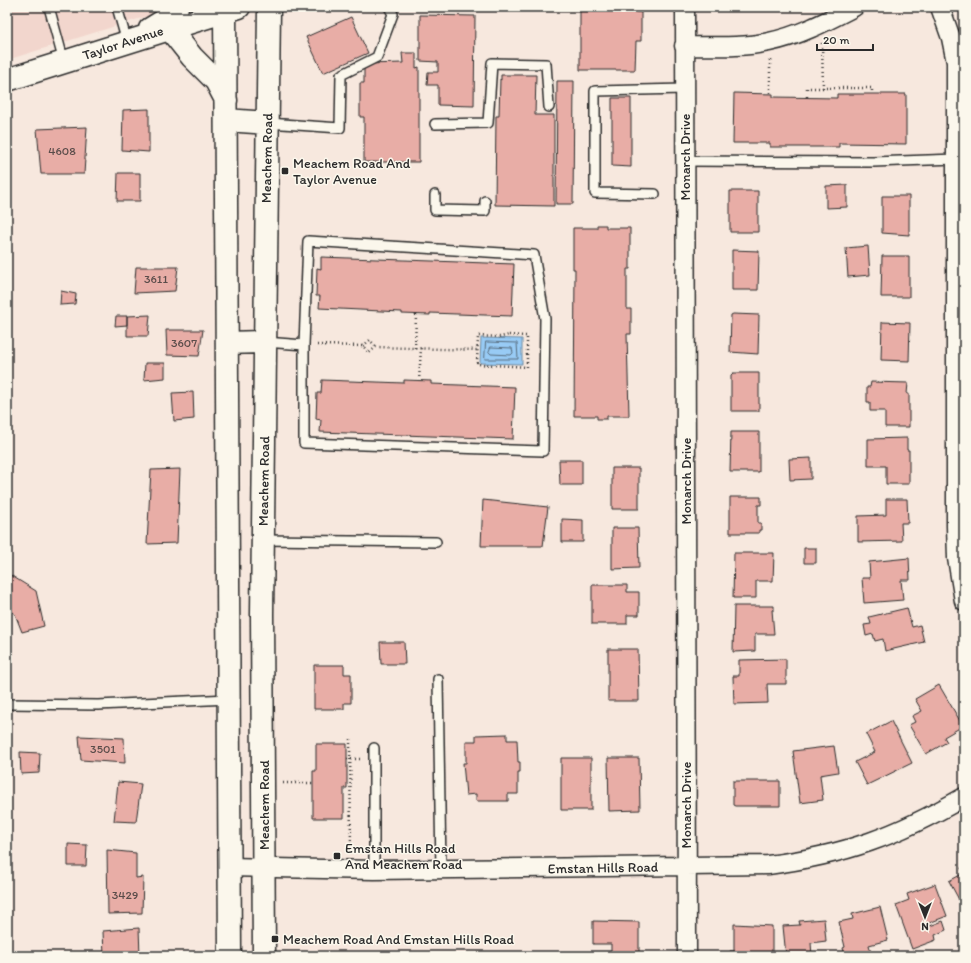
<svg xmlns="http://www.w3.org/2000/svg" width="971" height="963" font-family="Itim,sans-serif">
<rect width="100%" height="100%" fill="#f7e8de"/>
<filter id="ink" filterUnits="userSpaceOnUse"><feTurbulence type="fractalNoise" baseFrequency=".025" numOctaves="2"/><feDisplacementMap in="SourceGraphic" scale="8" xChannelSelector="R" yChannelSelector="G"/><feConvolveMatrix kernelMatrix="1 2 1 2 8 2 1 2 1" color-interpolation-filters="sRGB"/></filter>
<g filter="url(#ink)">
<!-- built -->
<path fill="#f2d6cd" d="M7,7H167L157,13L7,60Z"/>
<!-- water -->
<path fill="#98cbf5" stroke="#6c8ba4" d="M481,338L522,339V364L480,363Z"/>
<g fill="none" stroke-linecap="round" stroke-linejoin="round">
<!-- shore -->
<path stroke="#576b7c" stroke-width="1" d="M486,342L517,343L518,359H485Z
M491,347L512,348L513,353L511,355L491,354L489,352Z"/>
</g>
<!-- building -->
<path fill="#e8ada6" stroke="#2b2b2b" d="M580,7H636V12H641V41H636L635,70H580Z
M420,15L475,16L474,106L438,105V85H427L428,72H438V62L420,61Z
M351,17L368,53L323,73L306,37Z
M402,53H416V68L419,67V162H364V117H360V83H364V67L366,64L403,63Z
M501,75H536L535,115H554V206L495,205L496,116H499L500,79L501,80Z
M557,81H574L573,204H556Z
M734,93L773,94V97L837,98V94H906V144L839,143V147H770V143H733Z
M612,98H631V167L612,166Z
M149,109V152L122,150L123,110Z
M87,127L84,174H41L37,129Z
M118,173H140V201H117Z
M847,185V207L826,208V186Z
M730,191H758V232H730Z
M882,196H909V235L882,233Z
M597,225H606V228H630V269H627V309H631V334H627L629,416H607V419H597V416H574L575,269H573V228H597Z
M868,246L870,275L848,277L846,248Z
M732,250L759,251L758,290H732Z
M882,256H909V297H881Z
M321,257L514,264L512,316L430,313V315L402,314V312L319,308L320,296H316L317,268L321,269Z
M136,267H178L175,291L134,293Z
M61,291L76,294L75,304L60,305Z
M733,314L759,315L758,354L730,352L731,315Z
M150,315L148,336H127V316Z
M116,316H127V325L115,326Z
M882,322L910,323L909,361L881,360Z
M166,330H203L199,356L167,355Z
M145,363H165V378L144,380Z
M733,373H759V411H731V375Z
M322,380L404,383V380L431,381V384L515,387L513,439L320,432L321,420L316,419L317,393H321Z
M871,382L908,383L907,394H909V427H885V411H870V402H867V387H870Z
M193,392L194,419L174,421L172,393Z
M731,432H759V472H730Z
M907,438V450H909V484H886V466H868V439Z
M811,458V479L790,480L789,459Z
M559,460H582V485H560Z
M612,468H639V509H612Z
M180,469L177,543L147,544L151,470Z
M730,497H761V505H758V523H761V530H759V533H730Z
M886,499H907L908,523H901L902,541L858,542V516L886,515Z
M483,500L548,507L543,546H481Z
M562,519L583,520V542H562Z
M612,528H638L639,568L612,569Z
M804,548H816V563H804Z
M734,553H774L773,581H756V598H733Z
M909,558L910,580H901L903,600L864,603L862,578H870L869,562Z
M7,573L36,591L44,626L22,632L15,614L7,608Z
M592,585H627V592H639V615H627V624H592Z
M734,606H774V610H772L774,634H755V651L733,652Z
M907,608L912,627L920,625L924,642L885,651L883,639L875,641L873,634L866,636L864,625L871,624L869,617Z
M380,642H404L405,664H381Z
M608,649H638L639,701H608Z
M786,659V684H767L768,703L734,704L733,676H739V660Z
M314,665H344V674H351V703H344V709H314Z
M939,685L963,726L944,737L947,742L926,754L909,725L915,722L912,716L922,711L915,699Z
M891,721L912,763L867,785L855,762L875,752L866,734Z
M507,734V740H517L518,762H520V772H518V794H508V801H476V794L466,795L463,763H466V741H476V735Z
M79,736L124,738L125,763L81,760Z
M316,744H347V788H344V818H313V771H316Z
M834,746L838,772L820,775L823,800L800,803L793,751Z
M20,752L40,753L39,773L21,774Z
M561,758H591V810H561Z
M608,758H639L640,810L609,811Z
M733,781H780V806H735L733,805Z
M118,782L141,784L136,822L114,821Z
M68,844L87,845L86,866H68Z
M107,850L136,853V878L143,877L142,913L108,914Z
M964,866V909L949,881L964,873L961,868Z
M935,884L947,916L929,923L930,926L943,921L946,930L935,935L936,940L912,949L896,905L909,900L907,894Z
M880,907L888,940L869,945L872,956H845L843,948L845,947L839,922L853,919L852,914Z
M824,919L826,941L811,943L812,956H786L783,926L800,925L799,921Z
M593,921L639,922V956H611V944H593Z
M734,924L772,926V954L730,956V951H734Z
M139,928L140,956H104L103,931Z"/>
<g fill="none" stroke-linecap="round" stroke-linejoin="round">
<!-- service casing -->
<g stroke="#2b2b2b" stroke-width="12">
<path id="service" d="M49,7L64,62
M117,7L127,42
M268,123L340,128L341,75L377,57L393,14L389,7
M435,124L488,123L492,63L546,64L549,107
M685,161L873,162L956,159
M655,194L595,193V91L685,89
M435,195V210L485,211V201
M265,342L304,345L308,241L534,255L545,319L543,451L304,443V345
M263,540L436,542
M438,679L441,870
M7,704L98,705L229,699
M374,870V748"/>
</g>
<!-- minor casing -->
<g stroke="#2b2b2b" stroke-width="21">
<path id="minor" d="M685,7L687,956
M940,7L951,38L956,62V526L957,558L964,601
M684,46C712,46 742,48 769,42C799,36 827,21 854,7
M229,867L374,870L768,865C845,855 897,836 964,797"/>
</g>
<!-- tertiary casing -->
<g stroke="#2b2b2b" stroke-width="25">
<path id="tertiary" d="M225,7L230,956
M169,28L192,57L216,81L226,100
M150,29L163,21L177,7
M7,80L239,7
M226,120L268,123
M228,343L265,342
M264,956L262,614L269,7"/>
</g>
<!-- path -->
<path stroke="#2b2b2b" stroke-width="2.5" stroke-dasharray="1 3" stroke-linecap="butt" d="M822,43L823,88
M770,60V94
M807,97V88H872V94
M509,335L527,336V367L477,364L478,336L501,337Z
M317,345L363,346L369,353L376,347L477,350
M363,346L370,340L376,347
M415,348L416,315
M419,381L421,348
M350,739L351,851
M347,759H360
M283,783H313"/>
<!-- service -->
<use href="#service" stroke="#fbf7ec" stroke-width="9"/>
<!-- minor -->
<use href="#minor" stroke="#fbf7ec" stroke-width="18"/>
<!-- tertiary -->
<use href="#tertiary" stroke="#fbf7ec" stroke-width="22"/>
</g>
</g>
<!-- markers -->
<g fill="#2b2b2b" stroke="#fbf7ec" stroke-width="1.5">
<rect x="281" y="167" width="8" height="8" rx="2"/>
<rect x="333" y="852" width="8" height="8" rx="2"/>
<rect x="271" y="935" width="8" height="8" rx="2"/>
</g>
<g text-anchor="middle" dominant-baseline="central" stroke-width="3" stroke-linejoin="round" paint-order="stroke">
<!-- number labels -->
<g font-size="12" fill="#5a4c4a">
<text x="62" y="151">4608</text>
<text x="156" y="279">3611</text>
<text x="184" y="343">3607</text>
<text x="103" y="749">3501</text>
<text x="125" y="895">3429</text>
</g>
<!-- street labels -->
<g font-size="14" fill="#2b2b2b" stroke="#fbf7ec">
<text transform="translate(123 43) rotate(-18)">Taylor Avenue</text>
<text transform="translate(685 157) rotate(-90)">Monarch Drive</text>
<text transform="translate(267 158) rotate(-89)">Meachem Road</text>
<text transform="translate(264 481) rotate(-89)">Meachem Road</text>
<text transform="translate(686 481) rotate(-90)">Monarch Drive</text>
<text transform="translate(264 805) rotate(-90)">Meachem Road</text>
<text transform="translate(686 805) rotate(-90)">Monarch Drive</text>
<text transform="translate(603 868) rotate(-1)">Emstan Hills Road</text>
</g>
<!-- poi labels -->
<g font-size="14" fill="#2b2b2b" stroke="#fbf7ec" text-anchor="start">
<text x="293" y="163">Meachem Road And<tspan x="293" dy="16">Taylor Avenue</tspan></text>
<text x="345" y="848">Emstan Hills Road<tspan x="345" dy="16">And Meachem Road</tspan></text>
<text x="283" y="939">Meachem Road And Emstan Hills Road</text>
</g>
</g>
<!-- margin -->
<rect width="971" height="963" fill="none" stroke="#fbf7ec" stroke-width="24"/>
<rect x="12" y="12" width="947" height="939" fill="none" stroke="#2b2b2b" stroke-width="1.5" filter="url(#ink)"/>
<!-- north arrow -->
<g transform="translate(925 917) rotate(180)" stroke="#fbf7ec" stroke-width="3" paint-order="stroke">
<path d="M0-3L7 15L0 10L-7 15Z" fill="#2b2b2b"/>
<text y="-6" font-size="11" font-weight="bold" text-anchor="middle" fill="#2b2b2b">N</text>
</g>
<!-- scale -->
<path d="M817 44v6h56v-6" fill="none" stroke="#2b2b2b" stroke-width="2"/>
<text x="823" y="44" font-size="12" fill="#2b2b2b" stroke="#fbf7ec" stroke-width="3" paint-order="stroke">20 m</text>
</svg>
